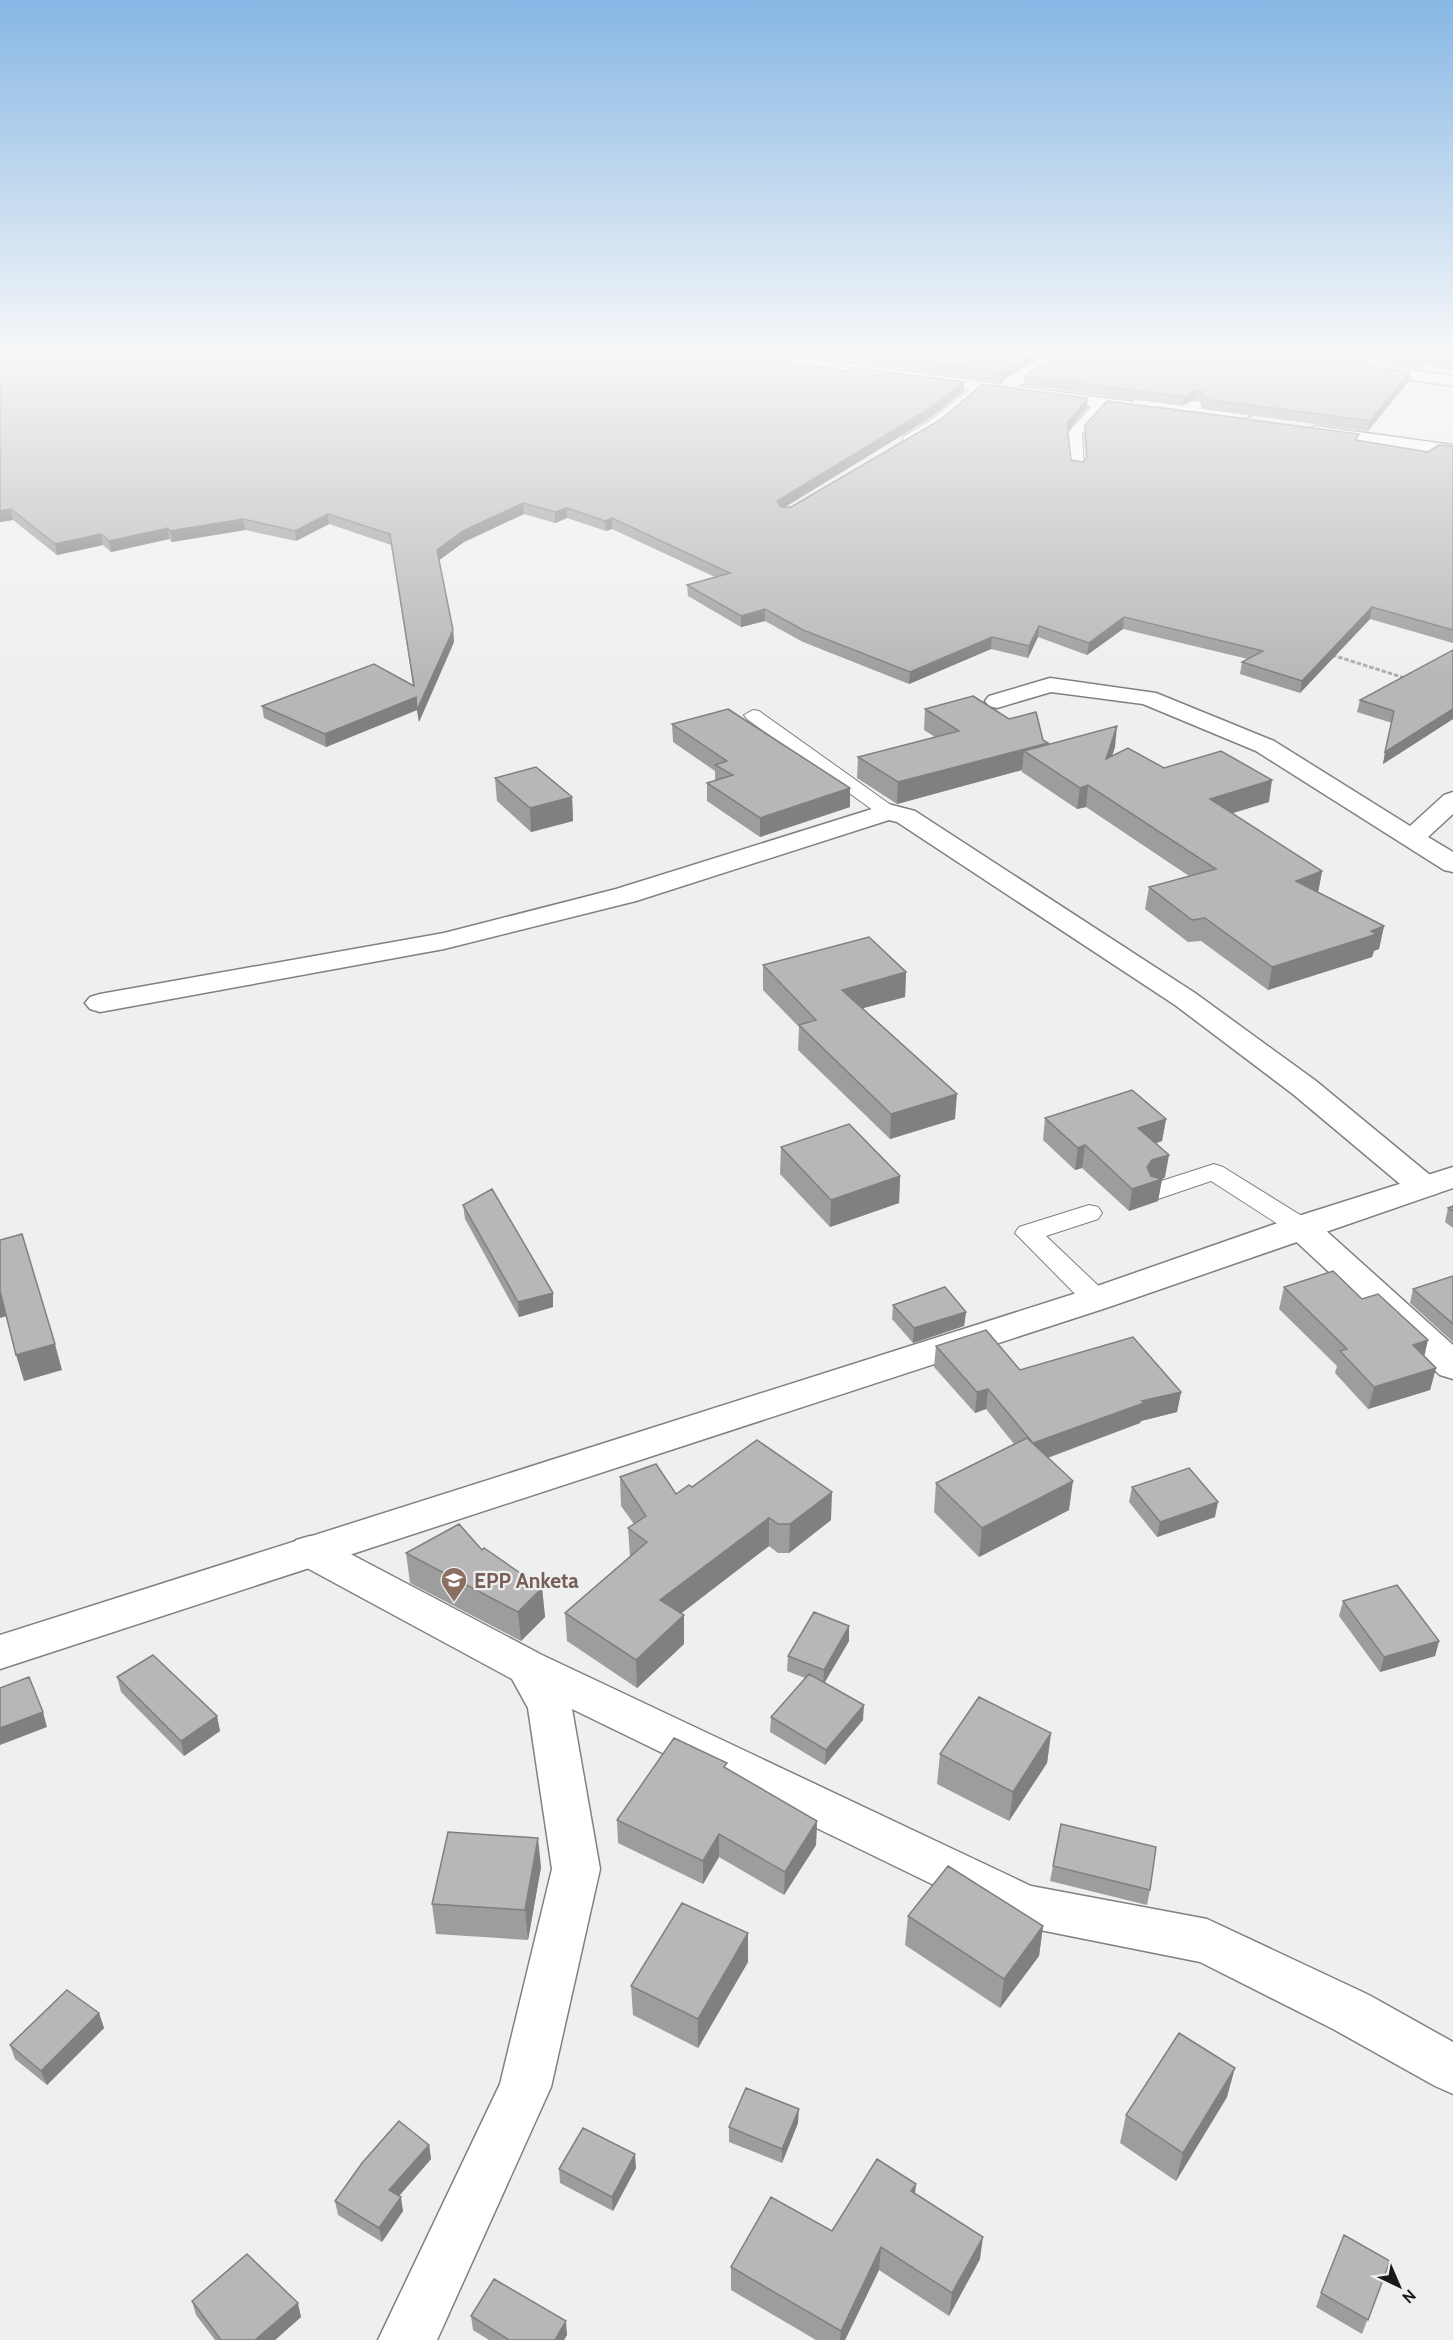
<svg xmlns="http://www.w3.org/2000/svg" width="1453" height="2340" font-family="Cabin,sans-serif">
<rect width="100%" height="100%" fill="#eeeff1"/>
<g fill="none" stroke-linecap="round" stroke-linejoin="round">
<!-- lane casing -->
<g stroke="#808082" stroke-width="2">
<path id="lane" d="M978,383L984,387L983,390C967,403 923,448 903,443V437L928,422Z
M1102,399L1109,403L1082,434L1084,467L1082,470H1072L1068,433L1097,400Z
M753,710L759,711L895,808L898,812L895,816H881L747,719L744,715Z
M1214,1164L1223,1167L1310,1221L1314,1227L1310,1233L1301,1235L1292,1233L1211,1181L1158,1199L1149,1197L1145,1191L1149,1185Z
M1089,1205L1098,1207L1102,1213L1098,1219L1046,1236L1106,1293L1110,1299L1106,1305L1096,1308L1086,1305L1015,1233L1019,1227Z"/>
</g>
<!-- street casing -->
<g stroke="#808082" stroke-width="3">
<path id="street" d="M1052,351H1071L1016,388H1004L1002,384L1004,380Z
M1278,351H1305L1333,358L1453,376V386L1332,368L1280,354Z
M1050,678L1156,693L1274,741L1410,826L1444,795L1453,792V814L1428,837L1453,852V872L1444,870L1256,751L1143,704L1051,692L997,708L989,706L985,701L989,696Z
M888,804L915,811L1195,993L1316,1081L1436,1180L1441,1187L1436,1194L1424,1197L1412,1194L1294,1095L1175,1005L897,822L889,820L636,901L444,949L100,1012L90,1009L85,1003L90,997L100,994L444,933L616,889Z
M1301,1216L1313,1219L1453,1345V1379L1440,1375L1289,1235L1284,1227L1289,1219Z
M310,1536L324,1540L542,1655L1031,1886L1207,1919L1369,1995L1453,2042V2094L1435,2086L1333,2029L1200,1962L1025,1927L1008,1921L572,1709L600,1869L551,2087L437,2340H378L500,2084L552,1869L528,1708L512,1679L296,1562L290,1551L296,1540Z"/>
</g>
<!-- secondary casing -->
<g stroke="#808082" stroke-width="3">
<path id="secondary" d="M711,351H754L1134,402L1132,399L1134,395L1140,394L1246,408L1255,413L1246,418L1154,406L1157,409L1154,413L1148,414L719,356Z
M1315,426L1453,445V455L1309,435L1306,431Z
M1453,1167V1188L1109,1307L0,1669V1635L1083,1291L1289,1219Z"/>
</g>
<!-- path -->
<path stroke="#acadae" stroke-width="3" stroke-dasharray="4.5 2" stroke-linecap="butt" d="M1332,655L1405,678"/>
<!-- lane -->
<use href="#lane" fill="#fff" fill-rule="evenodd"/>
<!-- street -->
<use href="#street" fill="#fff" fill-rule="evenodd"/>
<!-- secondary -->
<use href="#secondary" fill="#fff" fill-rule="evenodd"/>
</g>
<!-- wall -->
<path fill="#9e9d9d" d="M0,351L964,391L927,420L785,507H791L1087,408L1068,431L1071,460L1083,462L1086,459L1084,435L1085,425L1358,440L1428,452L1453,446V643L1370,619L1300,693L1240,674L1242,662L1248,659L1123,629L1087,655L1038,637L1028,658L991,649L909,684L803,642L765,621L741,627L688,596L687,585L715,577L612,529L606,531L567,518L555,523L524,514L464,542L439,560L453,630L454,642L419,722L417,710L326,747L264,718L262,706L413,685L391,545L329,524L296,541L245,530L172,542L169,539L111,552L103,545L57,555L13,520L0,522Z
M872,351H1048L1001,382L867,364L868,355Z
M1318,351H1453V371L1423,363L1419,369Z
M1333,361L1410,372L1408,382L1368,431L1201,409V402L1194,400L1182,406L1024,385L1025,376Z
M1453,650V719L1383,764L1392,723L1357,712L1360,700Z
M925,709L1043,740L1048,743V744L1115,747L1112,756L1164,768L1269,802L1232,813L1322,871L1318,892L1384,926L1379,949L1374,951L1372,957L1268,990L1201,941L1188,942L1145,909L1149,887L1189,876L1086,807L1077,809L1022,772V770L897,804L857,778L858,757L935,737L924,730Z
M672,724L850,788V807L760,837L707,801V783L715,780V771L673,742Z
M495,778L572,797L573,821L531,832L497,801Z
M763,965L906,972L905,997L863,1008L955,1119L890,1139L798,1050L799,1027L763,990Z
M1045,1118L1166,1119L1162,1141L1156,1143L1165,1177L1162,1179L1158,1201L1129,1211L1082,1168L1075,1170L1043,1140Z
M781,1147L900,1176L899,1203L830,1227L780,1174Z
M463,1205L553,1307L519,1317L465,1219Z
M1453,1206V1228L1445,1222L1448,1208Z
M1453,1276V1342L1410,1303L1413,1289Z
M1284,1287L1424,1356L1436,1368L1430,1390L1368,1409L1335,1373L1337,1366L1279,1309Z
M893,1305L966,1312L964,1326L913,1343L892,1319Z
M936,1346L1020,1370L1181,1392L1177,1412L1141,1421L1140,1423L1048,1458L1069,1510L979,1557L934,1512L936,1483L1014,1444L986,1409L975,1413L934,1367Z
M620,1477L676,1494L692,1487L831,1520L789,1553H778L769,1546L681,1613L684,1644L637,1688L567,1641L565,1613L630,1557L628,1528L634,1524L621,1506Z
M1132,1487L1215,1517L1157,1537L1129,1502Z
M482,1550L542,1588L545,1617L521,1641L410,1583L406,1553Z
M1343,1601L1439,1641L1435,1656L1380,1672L1339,1616Z
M849,1641L825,1682L863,1720L825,1765L770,1732L771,1717L805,1678L787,1671L788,1656Z
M117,1677L217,1716L220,1731L184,1756L121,1692Z
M1051,1733L1047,1763L1009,1821L937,1784L940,1754Z
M727,1769L817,1821L816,1845L784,1895L719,1857L703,1884L618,1843L617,1820Z
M1053,1866L1150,1890L1147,1905L1050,1881Z
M541,1867L528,1940L436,1934L432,1904Z
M908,1916L1043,1926L1039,1956L1000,2008L905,1945Z
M748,1933V1962L698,2048L633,2015L631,1986Z
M99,2013L104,2028L47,2085L15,2059L10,2045Z
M1227,2097L1176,2181L1120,2143L1126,2115Z
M798,2123L782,2163L729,2142V2127Z
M429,2145L431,2159L399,2196L403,2211L382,2242L338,2215L335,2201Z
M636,2168L613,2211L560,2183L559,2169Z
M916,2184L915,2193L980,2259L949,2316L879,2270L845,2340H816L731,2290V2267L832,2231Z
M1390,2261L1362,2334L1316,2307L1321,2293Z
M192,2301L301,2317L275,2340H215L196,2315Z
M471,2316L567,2335L564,2340H489L473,2330Z"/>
<!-- shaded-wall -->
<path fill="#817f80" d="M1035,351H1048L1001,382V372Z
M1425,354L1423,363L1419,369L1421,359Z
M1410,372L1408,382L1368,431L1370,421Z
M964,382V391L927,420L777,512V501Z
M1196,390L1194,400L1182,406L1184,397Z
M1088,398L1087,408L1066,433L1067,423Z
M523,503L524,514L464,542L438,561L437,550L463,531Z
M567,508V518L555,523V512Z
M11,509L13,520L0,522V511Z
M328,514L329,524L296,541L295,531Z
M612,518V529L606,531L605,521Z
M243,519L245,530L172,542L170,531Z
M168,528L169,539L111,552L109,541Z
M101,534L103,545L57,555L55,544Z
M1372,607L1370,619L1300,693L1302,681Z
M765,609V621L741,627V616Z
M1124,617L1123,629L1087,655L1089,643Z
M1039,626L1038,637L1028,658L1029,646Z
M453,630L454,642L419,722L417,710Z
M992,637L991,649L909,684L910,672Z
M416,697L417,710L326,747L325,734Z
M1453,709V719L1383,764L1385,752Z
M1117,726L1115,747L1104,780L1106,759Z
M1048,743L1046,764L1024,751L1022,770L897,804L898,782Z
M1272,780L1269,802L1207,821L1210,799Z
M1088,785L1086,807L1077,809L1080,788Z
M850,788V807L760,837V818Z
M572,797L573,821L531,832L530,808Z
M1322,871L1318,893L1296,881Z
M1384,926L1379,949L1374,951L1372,957L1268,990L1272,967L1371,931Z
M906,972L905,997L841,1014L842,990Z
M957,1094L955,1119L890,1139L891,1114Z
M1166,1119L1162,1141L1135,1150L1138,1128Z
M1085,1145L1082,1168L1075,1170L1078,1148Z
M1169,1155L1165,1177L1162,1179L1158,1201L1129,1211L1132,1189L1147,1167L1152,1160Z
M900,1176L899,1203L830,1227L831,1200Z
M0,1291L7,1316L0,1318Z
M553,1293V1307L519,1317L518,1302Z
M966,1312L964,1326L913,1343L914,1328Z
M1428,1340L1423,1362L1413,1345Z
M55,1344L62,1370L24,1381L16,1355Z
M1436,1368L1430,1390L1368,1409L1374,1387Z
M988,1389L986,1409L975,1413L977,1392Z
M1181,1392L1177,1412L1141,1421L1140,1423L1030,1464L1033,1443L1142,1401Z
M1073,1481L1069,1510L979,1557L982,1528Z
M832,1492L831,1520L789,1553L790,1524Z
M1218,1502L1215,1517L1157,1537L1160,1522Z
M769,1518V1546L661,1629L660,1600Z
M542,1588L545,1617L521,1641L518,1612Z
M684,1615V1644L637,1688L636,1660Z
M849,1626V1641L823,1685L824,1670Z
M1439,1641L1435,1656L1380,1672L1384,1657Z
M864,1705L863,1720L825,1765L826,1750Z
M43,1712L47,1727L0,1745V1728Z
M217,1716L220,1731L184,1756L181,1741Z
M1051,1733L1047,1763L1009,1821L1013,1792Z
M817,1821L816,1845L784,1895L785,1872Z
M719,1834V1857L703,1884V1861Z
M538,1838L541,1867L528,1940L525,1910Z
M1043,1926L1039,1956L1000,2008L1004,1979Z
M748,1933V1962L698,2048V2019Z
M99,2013L104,2028L47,2085L41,2071Z
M1235,2068L1227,2097L1176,2181L1183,2153Z
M799,2109L798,2123L782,2163V2149Z
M429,2145L431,2159L392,2204L389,2190Z
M635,2154L636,2168L613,2211L612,2197Z
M916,2184L913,2207L911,2191Z
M401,2197L403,2211L382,2242L379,2228Z
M983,2237L980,2259L949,2316L952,2293Z
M881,2247L879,2270L845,2340H840L841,2331Z
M298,2303L301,2317L275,2340H255Z
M566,2321L567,2335L564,2340H555Z"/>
<!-- building -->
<path fill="#b8b6b7" stroke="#817f80" stroke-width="1.5" d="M0,351H715L847,371L852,367L964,382L927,410L777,501L781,507H791L940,420L983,384L1088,398L1067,423L1071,460L1083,462L1087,457L1085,425L1107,401L1359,434L1355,440L1428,452L1439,445L1453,446V630L1372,607L1302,681L1242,662L1263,651L1124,617L1089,643L1039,626L1029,646L992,637L910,672L803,630L765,609L741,616L687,585L730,573L612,518L605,521L567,508L555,512L523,503L463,531L437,550L453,630L417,710L416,697L325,734L262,706L374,664L414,686L390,534L328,514L295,531L243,519L170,531L168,528L109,541L101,534L55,544L11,509L0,511Z
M872,351H1035L1001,372L868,355Z
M1062,351H1296L1333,361L1410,372L1370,421L1203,399L1202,392L1196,390L1184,397L1025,376Z
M1373,351H1453V361L1425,354L1421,359Z
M1453,650V709L1385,752L1394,711L1360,700Z
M973,696L1009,719L1036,712L1043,740L1048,743L898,782L858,757L959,731L925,709Z
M728,709L850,788L760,818L707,783L733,775L715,765L727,761L672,724Z
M1117,726L1106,759L1128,748L1164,768L1221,751L1272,780L1210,799L1322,871L1296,881L1384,926L1371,931L1377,934L1272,967L1205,918L1192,920L1149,887L1216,869L1088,785L1080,788L1024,751Z
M536,767L572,797L530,808L495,778Z
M869,937L906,972L842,990L957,1094L891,1114L799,1025L816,1020L763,965Z
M1132,1090L1166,1119L1138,1128L1169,1155L1152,1160L1147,1167L1151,1176L1162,1179L1132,1189L1085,1145L1078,1148L1045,1118Z
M849,1124L900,1176L831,1200L781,1147Z
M492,1189L553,1293L518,1302L463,1205Z
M1453,1206V1211L1448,1208Z
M22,1234L55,1344L16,1355L0,1291V1240Z
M1333,1271L1362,1299L1378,1294L1428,1340L1413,1345L1436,1368L1374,1387L1340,1351L1347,1349L1284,1287Z
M1453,1276V1324L1413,1289Z
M945,1287L966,1312L914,1328L893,1305Z
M986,1330L1020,1370L1133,1337L1181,1392L1142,1401L1144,1403L1033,1443L988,1389L977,1392L936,1346Z
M1027,1438L1073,1481L982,1528L936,1483Z
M757,1440L832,1492L790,1524H778L769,1518L660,1600L684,1615L636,1660L565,1613L647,1542L628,1528L646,1516L620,1477L656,1464L676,1494L689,1485L692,1487Z
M1189,1468L1218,1502L1160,1522L1132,1487Z
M459,1524L482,1550L484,1548L542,1588L518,1612L406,1553Z
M1397,1585L1439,1641L1384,1657L1343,1601Z
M814,1612L849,1626L824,1670L788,1656Z
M153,1655L217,1716L181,1741L117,1677Z
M809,1674L864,1705L826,1750L771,1717Z
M29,1677L43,1712L0,1728V1688Z
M979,1697L1051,1733L1013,1792L940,1754Z
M674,1738L727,1763L724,1767L817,1821L785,1872L719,1834L703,1861L617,1820Z
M1061,1824L1156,1847L1150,1890L1053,1866Z
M448,1832L538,1838L525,1910L432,1904Z
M948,1866L1043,1926L1004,1979L908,1916Z
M682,1903L748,1933L698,2019L631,1986Z
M67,1990L99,2013L41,2071L10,2045Z
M1179,2033L1235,2068L1183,2153L1126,2115Z
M746,2088L799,2109L782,2149L729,2127Z
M399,2121L429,2145L389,2190L401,2197L379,2228L335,2201L362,2163Z
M583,2128L635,2154L612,2197L559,2169Z
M877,2159L916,2184L911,2191L983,2237L952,2293L881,2247L841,2331L731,2267L771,2197L832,2231Z
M1344,2235L1390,2261L1368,2320L1321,2293Z
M247,2254L298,2303L255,2340H221L192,2301Z
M494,2279L566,2321L555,2340H509L471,2316Z"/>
<!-- sky -->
<linearGradient id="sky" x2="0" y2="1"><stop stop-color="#87b7e4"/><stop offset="0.52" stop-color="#f7f8f9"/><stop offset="1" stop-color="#f7f8f9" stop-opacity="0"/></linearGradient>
<rect width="1453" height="679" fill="url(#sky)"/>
<!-- icons -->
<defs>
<g id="school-pin" transform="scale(1.35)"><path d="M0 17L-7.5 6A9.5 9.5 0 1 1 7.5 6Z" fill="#8d6e63" stroke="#eeeff1"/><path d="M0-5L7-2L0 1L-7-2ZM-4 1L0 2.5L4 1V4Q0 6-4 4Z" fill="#fff"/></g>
</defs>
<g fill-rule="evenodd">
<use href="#school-pin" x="454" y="1580"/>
</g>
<g text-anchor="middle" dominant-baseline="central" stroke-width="4.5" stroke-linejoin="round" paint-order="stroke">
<!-- near-education labels -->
<g font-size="21" font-weight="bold" fill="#785e54" stroke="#eeeff1" text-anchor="start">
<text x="474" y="1580">EPP Anketa</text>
</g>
</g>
<!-- north arrow -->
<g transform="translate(1399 2286) rotate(136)" stroke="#eeeff1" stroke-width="4.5" paint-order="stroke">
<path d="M0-4.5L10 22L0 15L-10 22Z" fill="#181919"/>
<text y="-9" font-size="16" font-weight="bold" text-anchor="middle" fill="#181919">N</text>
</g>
</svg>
